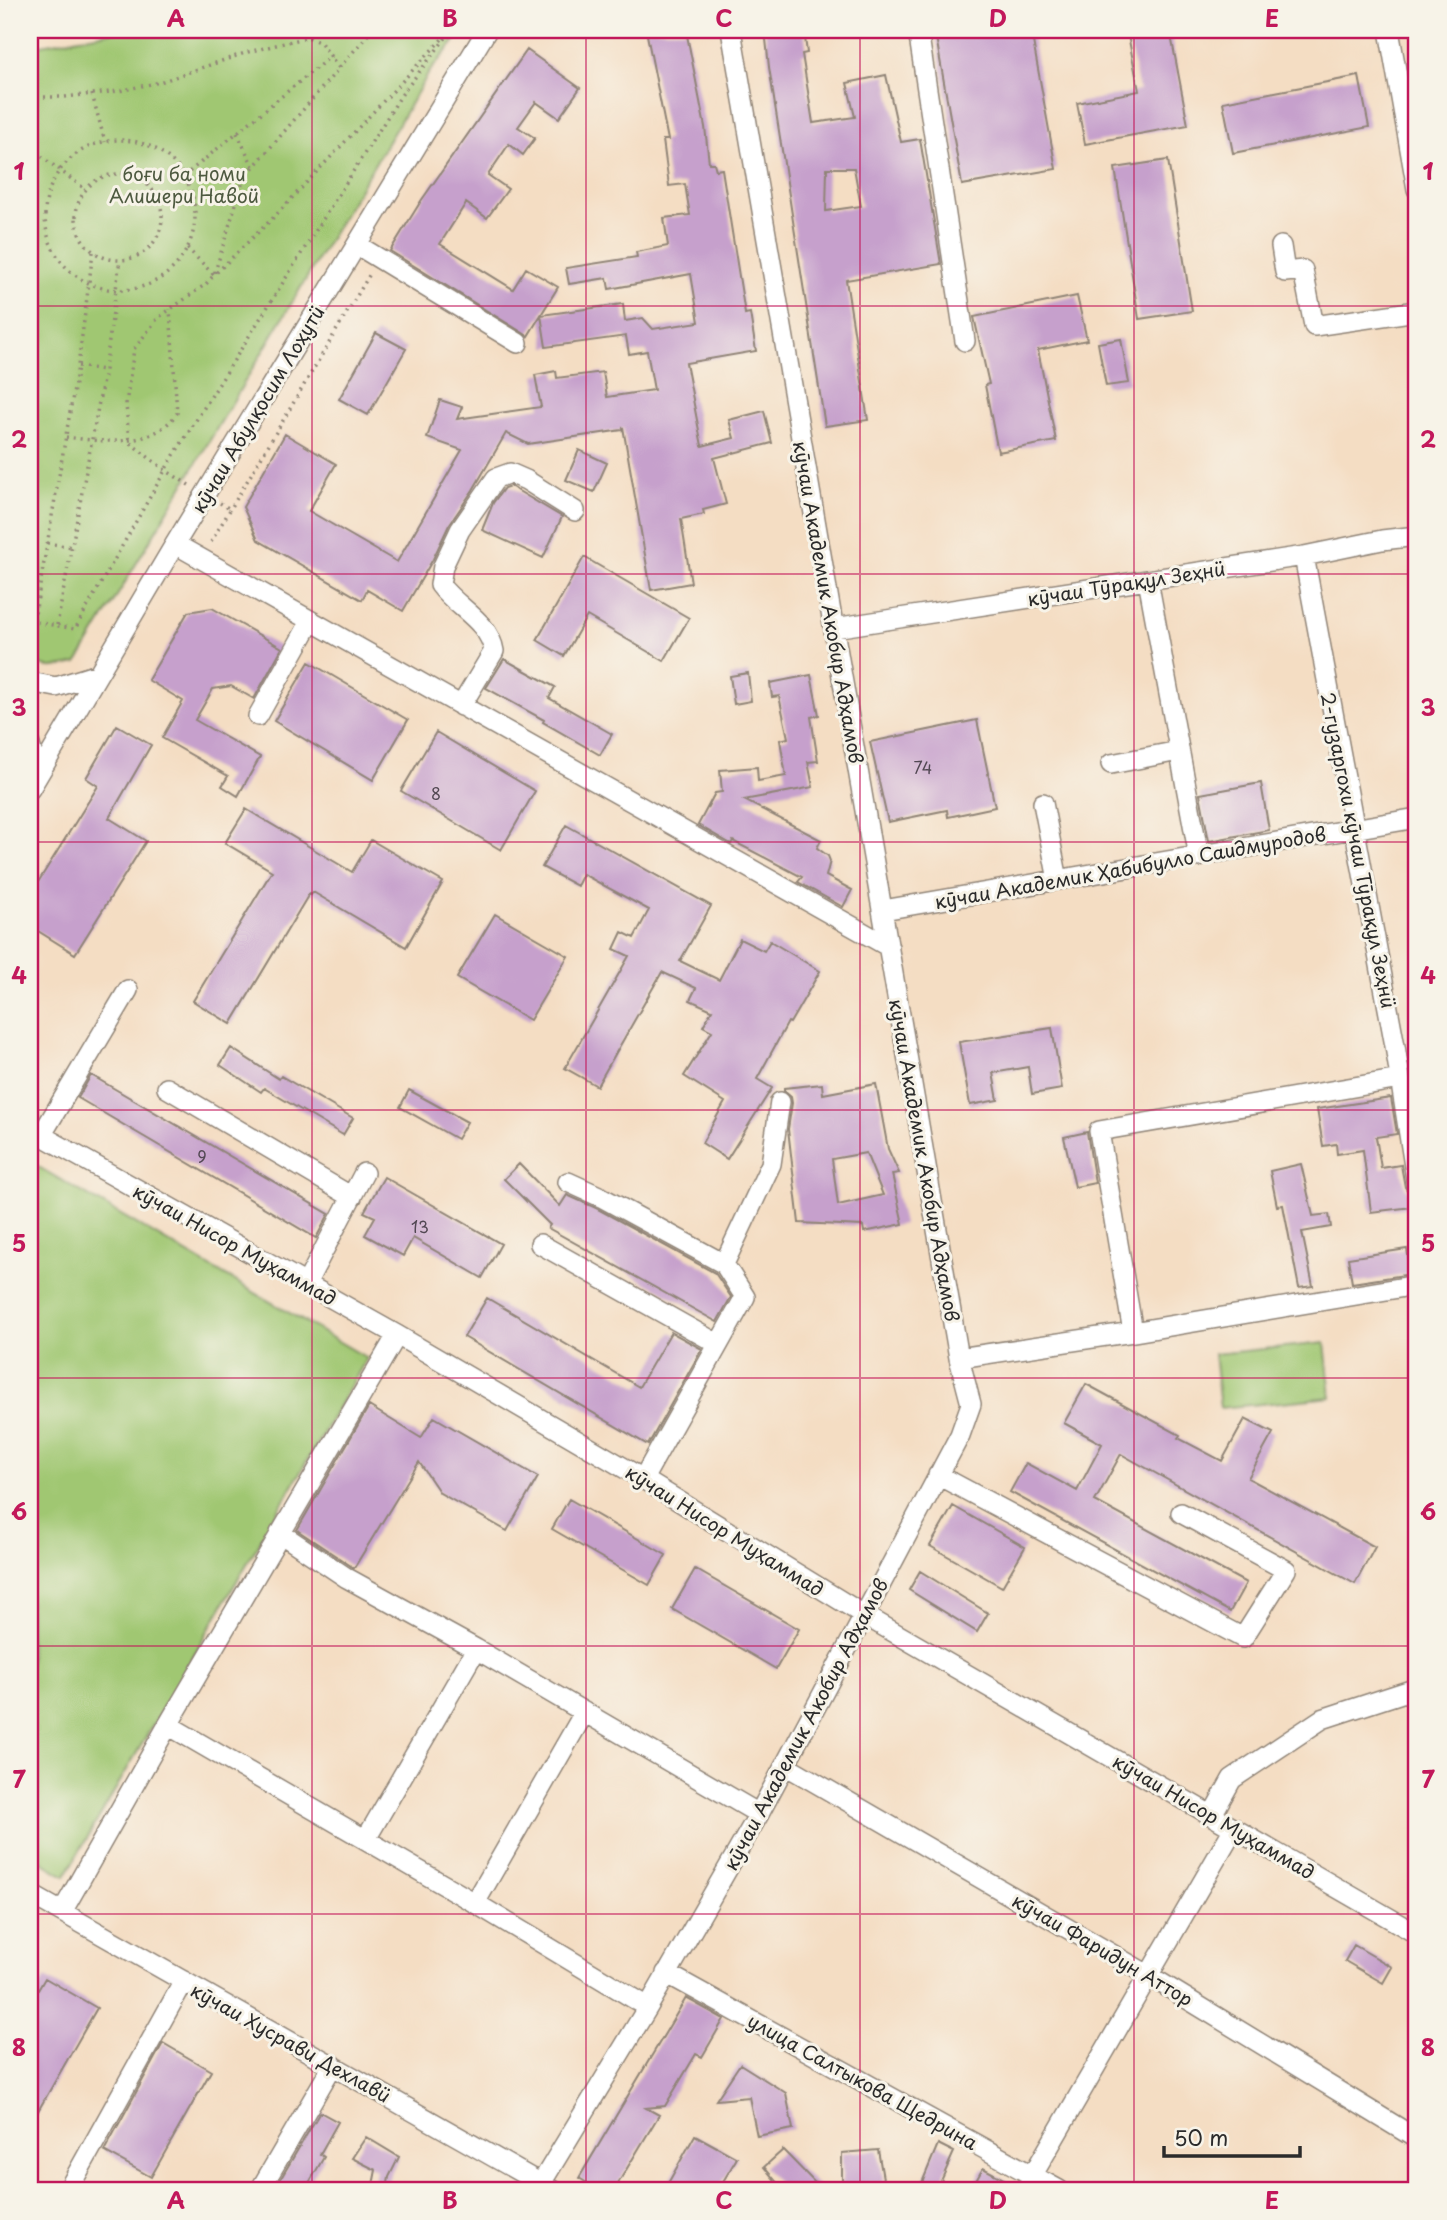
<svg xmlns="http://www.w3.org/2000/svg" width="1447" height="2220" font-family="'Playpen Sans',sans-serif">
<rect width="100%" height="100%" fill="#f7f3e8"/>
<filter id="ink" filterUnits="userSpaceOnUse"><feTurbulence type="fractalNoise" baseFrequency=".0143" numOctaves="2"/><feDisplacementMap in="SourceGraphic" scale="14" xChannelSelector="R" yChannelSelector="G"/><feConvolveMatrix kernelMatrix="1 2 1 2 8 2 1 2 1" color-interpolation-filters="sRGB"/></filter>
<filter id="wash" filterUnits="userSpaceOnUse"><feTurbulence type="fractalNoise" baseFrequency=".00686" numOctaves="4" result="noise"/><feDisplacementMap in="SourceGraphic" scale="28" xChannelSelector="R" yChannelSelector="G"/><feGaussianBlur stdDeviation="1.57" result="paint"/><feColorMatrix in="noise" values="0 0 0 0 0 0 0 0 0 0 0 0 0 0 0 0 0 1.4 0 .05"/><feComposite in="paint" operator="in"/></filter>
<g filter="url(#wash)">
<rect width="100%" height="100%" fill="#f4ddc3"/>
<!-- green -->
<path fill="#a0c772" stroke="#66794e" stroke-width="2" d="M123,30H464L430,71L77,663C60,667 45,671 30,660V47Z
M30,1162L367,1358L65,1876L30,1855Z
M1325,1343L1331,1397L1220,1408L1214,1354Z"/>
<g id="blocks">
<!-- building -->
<path fill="#c6a0cc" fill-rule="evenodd" d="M646,30H686L705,127L709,163H714L716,170L722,169L745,314L750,313L756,351L686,363L702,446L734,438L729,420L764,411L772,443L714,458L726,504L703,510L704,514L681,519L691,583L651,590L623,427L622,430L528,444L506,433L473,490L449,525L433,559L403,611L367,590L362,600L258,540L243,507L285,434L336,464L309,511L397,562L462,450L427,438L440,400L462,407L457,419L541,407L535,375L556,371L557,378L603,372L607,397L654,390L647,351L629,354L626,336L546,347L541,315L623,304L625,321L643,318L653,329L699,322L691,274L609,289L607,278L569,284L566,268L637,257L636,252L668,246L664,218L690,215L685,184L669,186L663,140H668Z
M765,30H804L807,53L802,54L813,123L855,117L847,83L886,75L901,142L920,139L941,264L846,280L868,420L825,426L769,67ZM827,168H854L861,206L826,211Z
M943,30H1031L1056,169L962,185L935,31Z
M1127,30H1170L1188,125L1085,144L1077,103L1139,91Z
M527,50L580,88L559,118L536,102L518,127L535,138L523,155L509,144L488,175L508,189L487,218L466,203L440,244L513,289L526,268L558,287L528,336L390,251L421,201Z
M1359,76L1369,127L1233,153L1223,102Z
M1168,160L1192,311L1139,319L1115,168Z
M1077,296L1087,340L1038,350L1056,441L998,452L985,385L989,384L974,317Z
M376,333L406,349L368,415L339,399Z
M1121,339L1129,383L1106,386L1098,343Z
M579,450L607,463L594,492L566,480Z
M510,486L562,517L543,558L482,530L493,503L504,488Z
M584,557L689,618L664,661L587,616L564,656L537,640Z
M212,608L282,648L254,699L231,686L213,689L195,720L260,757L238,796L222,786L228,776L162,738L183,701L148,680L188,612Z
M504,659L555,687L549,698L612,734L600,755L543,722L544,720L486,688Z
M309,662L408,720L373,780L274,721Z
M748,673L751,701L734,704L730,676Z
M811,675L819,715L811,717L818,761L808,762L813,787L744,800L821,840L817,848L828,856L830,861L826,876L852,890L843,907L798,882L802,877L733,841L731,844L698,825L715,793L722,792L720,770L757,767L758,781L786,776L780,740L788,738L779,696L772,697L770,683Z
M977,720L995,807L948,817L947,810L888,822L870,742Z
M117,725L151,745L109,818L146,841L75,954L30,926V895L98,786L86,778Z
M436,732L535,791L501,850L401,791Z
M1261,783L1269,830L1209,841L1200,794Z
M246,809L352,872L371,840L443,882L406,947L313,892L311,895L309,894L231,1024L193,1001L272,871L225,843Z
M566,825L711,906L680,961L719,980L740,939L764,951L770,941L820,971L790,1023L788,1022L757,1079L772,1088L727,1159L702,1143L725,1102L684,1076L712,1031L703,1026L712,1010L690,1000L696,988L662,972L597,1086L565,1068L629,956L614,949L622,932L634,938L649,910L583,874L577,886L542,867Z
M495,914L568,956L530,1020L457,978Z
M1052,1028L1062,1089L1032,1094L1028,1067L993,1073L998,1100L970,1105L959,1042Z
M231,1048L279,1079L281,1076L353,1118L343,1135L264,1088L261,1092L220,1065Z
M91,1075L329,1214L316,1238L78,1098Z
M822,1084L823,1094L876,1084L888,1149L899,1173L892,1174L903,1224L864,1232L863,1226L799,1223L788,1129L792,1103L791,1097L784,1091V1088ZM866,1153L883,1195L838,1205L832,1159Z
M409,1090L467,1122L457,1139L400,1107Z
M1391,1098L1397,1134L1376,1137L1381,1168L1401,1165L1405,1187L1411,1195L1412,1207L1371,1212L1363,1150L1337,1154L1336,1144L1323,1146L1317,1109Z
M1087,1132L1095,1183L1075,1187L1064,1137Z
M519,1164L560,1206L567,1195L596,1208L715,1273L731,1297L717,1322L548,1228L550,1225L504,1179Z
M1301,1164L1313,1216L1329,1214L1331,1227L1302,1232L1313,1286L1299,1288L1283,1205L1277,1206L1270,1171Z
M384,1177L501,1244L482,1278L413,1238L403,1256L365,1235L375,1217L364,1212Z
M1407,1249L1411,1274L1352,1283L1348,1258Z
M487,1298L639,1387L671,1332L702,1349L648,1445L464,1337Z
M1086,1384L1180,1435L1178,1438L1222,1461L1245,1419L1273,1433L1248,1478L1375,1547L1355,1584L1121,1454L1095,1501L1246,1583L1230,1612L1010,1492L1026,1463L1077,1491L1102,1444L1064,1423Z
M369,1406L421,1438L434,1417L538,1477L507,1531L440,1493L419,1462L354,1568L297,1530Z
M569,1499L666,1555L649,1585L552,1529Z
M953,1506L1025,1547L1002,1587L930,1546Z
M695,1569L799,1629L776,1669L672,1609Z
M920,1571L988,1613L977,1632L909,1590Z
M1354,1945L1392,1967L1383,1983L1345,1961Z
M45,1978L97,2008L30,2125V2004Z
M686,1998L724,2019L702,2057L696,2054L665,2106L646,2108L659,2115L614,2190H599L579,2178Z
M163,2043L211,2071L151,2177L104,2151Z
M740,2064L786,2093L793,2129L757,2136L749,2097L716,2100Z
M320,2112L338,2122L320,2154L324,2157L305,2190H274Z
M695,2135L737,2158L718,2190H678L667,2185Z
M366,2137L399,2157L389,2177L387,2190H372L376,2170L352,2158Z
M938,2144L954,2152L937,2190H919Z
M783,2150L822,2190H783L764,2167Z
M878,2150L885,2190H842V2153Z
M983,2168L1013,2184L1012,2190H971Z"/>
</g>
</g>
<g filter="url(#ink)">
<use href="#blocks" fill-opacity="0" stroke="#908477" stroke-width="2"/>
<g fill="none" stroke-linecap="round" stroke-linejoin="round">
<!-- minor casing -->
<g stroke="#908477" stroke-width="22">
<path id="minor" d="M918,30L965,341
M1389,30L1417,189
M357,245L518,343
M1281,246L1285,272L1303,270L1314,326L1417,311
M175,544L889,947
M1304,556L1395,1046L1417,1185
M1148,580L1199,857
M834,628L1304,556L1382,540L1417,536
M30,682L56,687L98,674
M461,706L494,651C489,621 457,608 440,585L443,566L460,530L496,478L510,473L526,480L575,511
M258,716L311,621
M30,745L38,775
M1111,764L1179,751
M30,789L175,544L487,30
M1043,803L1058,880
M883,910L1417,818
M167,1088L352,1197
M30,1129L397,1335L643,1479L864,1615L1417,1934
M41,1136L128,990
M568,1182L601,1197L724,1264L745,1297L643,1479
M540,1244L718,1344
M724,1264L771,1164L780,1102
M306,1284L364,1173
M1133,1332L1099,1131L1400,1079
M959,1358L1133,1332L1417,1285
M938,1475L1243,1638L1286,1570L1181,1513
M280,1533L347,1578L476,1649L759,1814
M168,1725L475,1903L648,2007
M785,1765L1148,1975L1417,2139
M1212,1815L1232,1779L1322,1719L1417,1688
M366,1839L476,1649
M30,1894L552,2190
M475,1903L584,1713
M62,1912L168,1725L397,1335
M666,1973L1059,2190
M68,2190L184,1981
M260,2190L333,2065
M537,2190L648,2007L759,1814L960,1435L971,1404L959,1358L731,30
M1024,2190L1234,1828"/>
</g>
<!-- path -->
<path stroke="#908477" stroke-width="3.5" stroke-dasharray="2 5" stroke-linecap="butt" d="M92,94L105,142
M30,97H65L119,91L160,82L248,52L308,37L321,43L339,68
M237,133L253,166
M45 215a75 75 0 1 1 150 0a75 75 0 1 1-150 0Z
M30,148L85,189
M76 217a43 43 0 1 1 86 0a43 43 0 1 1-86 0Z
M184,176L331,56
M187,248L214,275L276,215L444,37
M78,366L104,370
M66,437C104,442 152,449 177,413L170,309
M189,485L165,470L129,442L126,404L134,349L158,318L206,284L214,275L244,178L372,30
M220,503L230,509
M211,542L371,272
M47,543L72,547
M34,620L78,366L93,252
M30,621L75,629L171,460L402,94L452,30
M57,625L105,370L120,260"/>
<!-- minor -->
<use href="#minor" stroke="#fff" stroke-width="19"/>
</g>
</g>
<!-- grid -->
<path fill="none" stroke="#c2185b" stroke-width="2" stroke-opacity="0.55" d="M312,30V2190M586,30V2190M860,30V2190M1134,30V2190M30,306H1417M30,574H1417M30,842H1417M30,1110H1417M30,1378H1417M30,1646H1417M30,1914H1417"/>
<g text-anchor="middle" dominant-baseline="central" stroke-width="6" stroke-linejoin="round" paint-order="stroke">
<!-- number labels -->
<g font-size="16" fill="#524853">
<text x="923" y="767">74</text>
<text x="436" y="793">8</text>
<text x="202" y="1156">9</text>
<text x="420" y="1226">13</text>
</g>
<!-- park labels -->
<g font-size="19" fill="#4e5a40" stroke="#f7f3e8">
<text x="184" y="173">боғи ба номи<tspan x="184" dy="22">Алишери Навоӣ</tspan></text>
</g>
<!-- street labels -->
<g font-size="19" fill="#2b2b2b" stroke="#f7f3e8">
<text transform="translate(257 409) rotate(-59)">кӯчаи Абулқосим Лоҳутӣ</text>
<text transform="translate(1126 583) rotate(-9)">кӯчаи Тӯрақул Зеҳнӣ</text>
<text transform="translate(829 602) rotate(80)">кӯчаи Академик Акобир Адҳамов</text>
<text transform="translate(1359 850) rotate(79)">2-гузаргохи кӯчаи Тӯрақул Зеҳнӣ</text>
<text transform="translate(1130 867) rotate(-10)">кӯчаи Академик Ҳабибулло Саидмуродов</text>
<text transform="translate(925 1160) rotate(80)">кӯчаи Академик Акобир Адҳамов</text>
<text transform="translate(235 1244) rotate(29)">кӯчаи Нисор Муҳаммад</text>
<text transform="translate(725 1530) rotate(32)">кӯчаи Нисор Муҳаммад</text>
<text transform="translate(805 1724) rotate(-62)">кӯчаи Академик Акобир Адҳамов</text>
<text transform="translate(1214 1816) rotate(30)">кӯчаи Нисор Муҳаммад</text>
<text transform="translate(1103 1949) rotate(30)">кӯчаи Фаридун Аттор</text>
<text transform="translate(291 2042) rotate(29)">кӯчаи Хусрави Дехлавӣ</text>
<text transform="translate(863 2081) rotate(29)">улица Салтыкова Щедрина</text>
</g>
</g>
<!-- margin -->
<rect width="1447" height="2220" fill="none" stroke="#f7f3e8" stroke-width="77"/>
<!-- scale -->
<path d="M1164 2146v10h136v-10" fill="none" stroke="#2b2b2b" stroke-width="3.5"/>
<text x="1174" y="2146" font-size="21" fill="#2b2b2b" stroke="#f7f3e8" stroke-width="5" paint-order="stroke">50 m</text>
<rect x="38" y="38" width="1370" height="2144" fill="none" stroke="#c2185b" stroke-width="2.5"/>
<g font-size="23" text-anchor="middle" font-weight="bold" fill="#c2185b">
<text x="176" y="27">A</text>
<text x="450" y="27">B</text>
<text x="724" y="27">C</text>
<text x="998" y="27">D</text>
<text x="1272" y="27">E</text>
<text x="19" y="180">1</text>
<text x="1428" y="180">1</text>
<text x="19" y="448">2</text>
<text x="1428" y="448">2</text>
<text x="19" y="716">3</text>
<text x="1428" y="716">3</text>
<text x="19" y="984">4</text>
<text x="1428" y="984">4</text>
<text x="19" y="1252">5</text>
<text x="1428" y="1252">5</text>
<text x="19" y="1520">6</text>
<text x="1428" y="1520">6</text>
<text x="19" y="1788">7</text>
<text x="1428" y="1788">7</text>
<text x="19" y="2056">8</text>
<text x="1428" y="2056">8</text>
<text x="176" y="2209">A</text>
<text x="450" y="2209">B</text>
<text x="724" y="2209">C</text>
<text x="998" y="2209">D</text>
<text x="1272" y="2209">E</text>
</g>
</svg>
